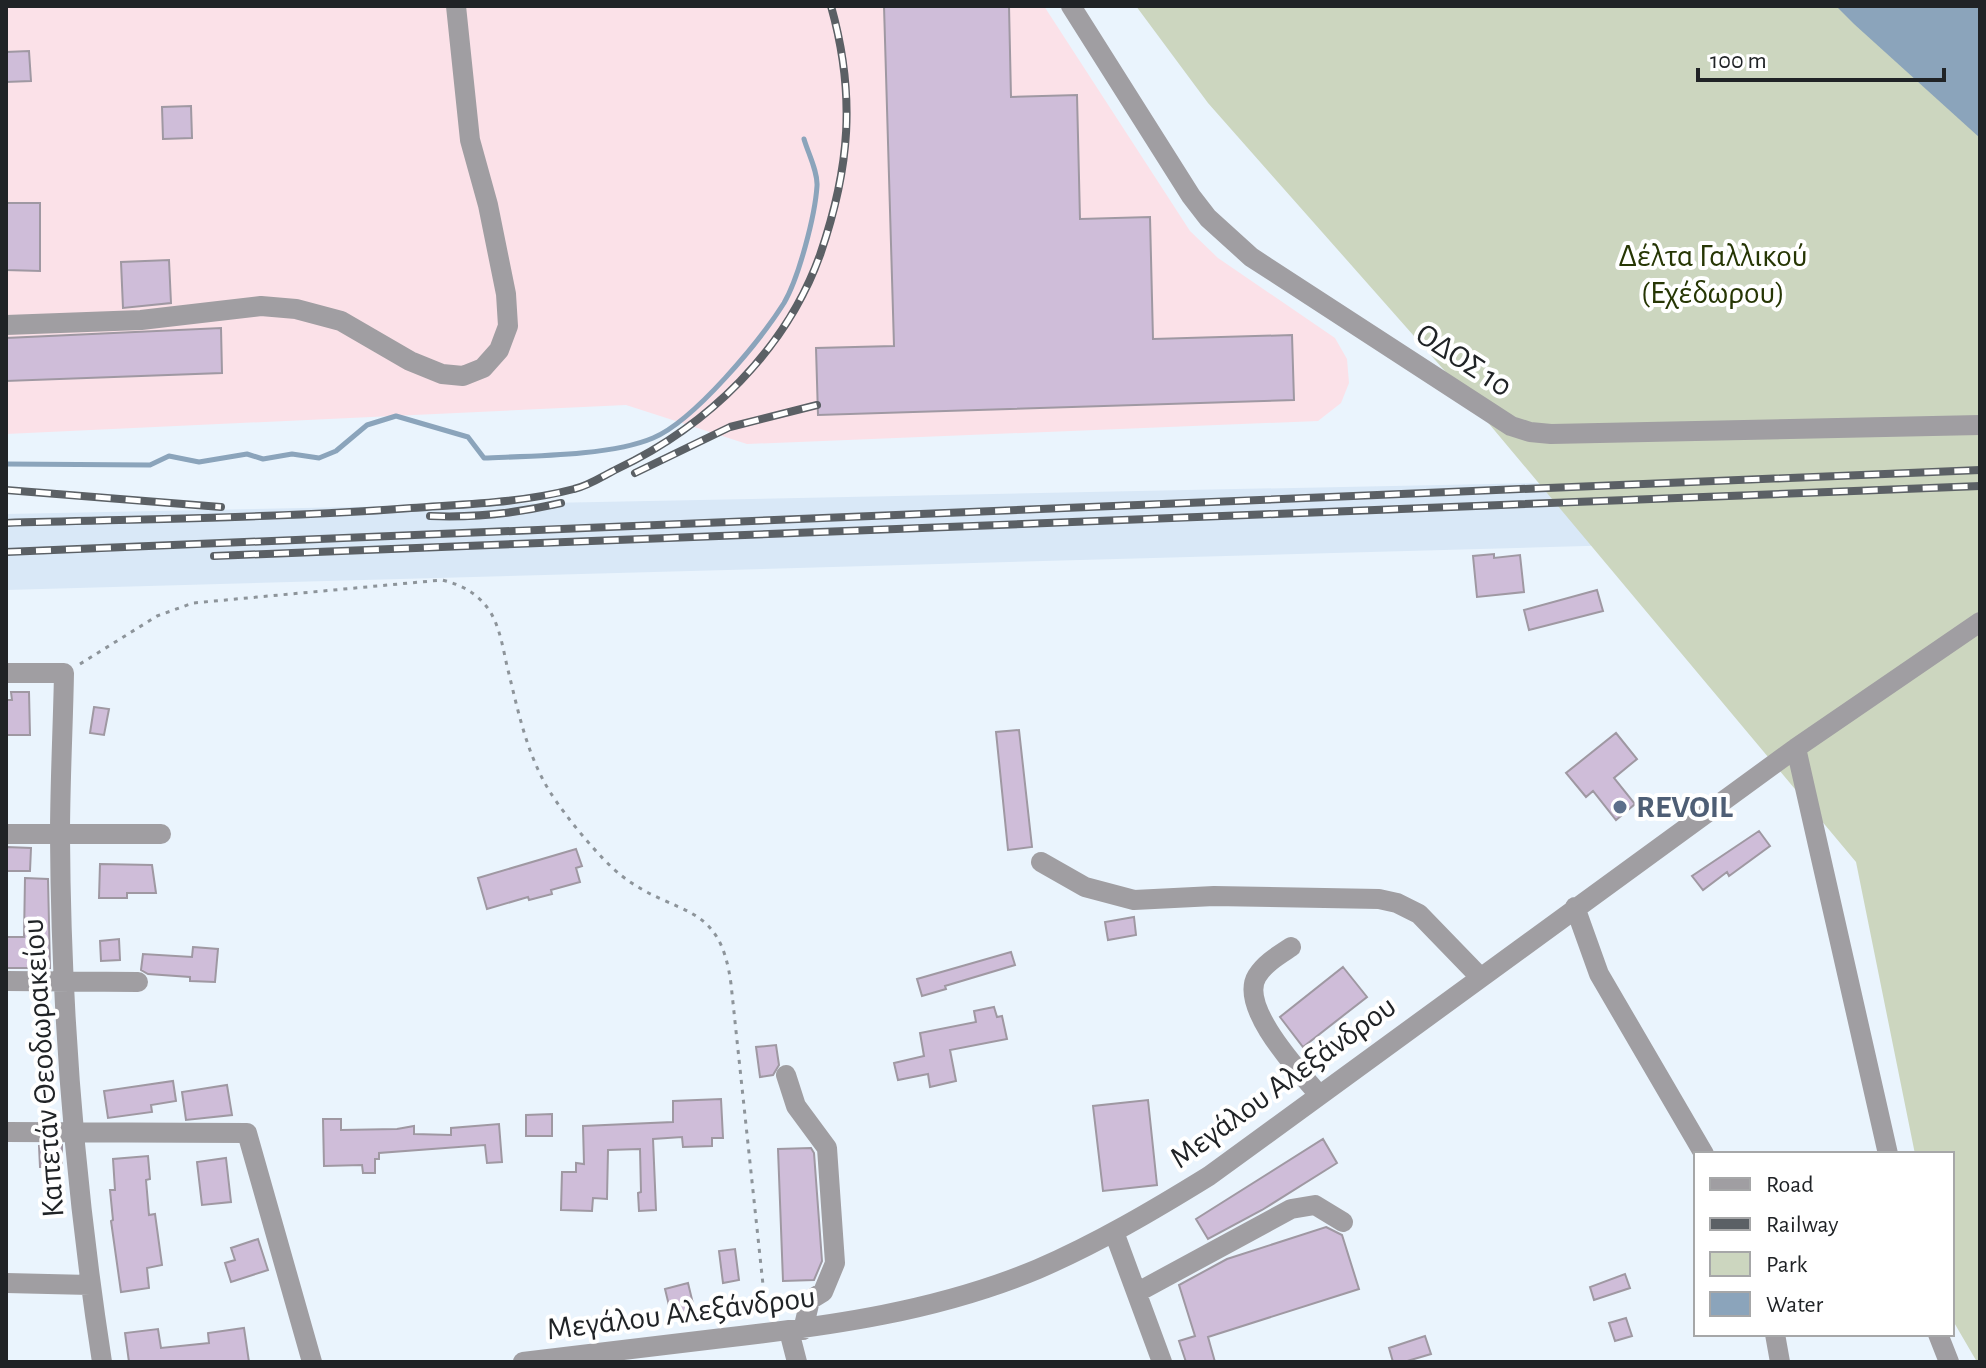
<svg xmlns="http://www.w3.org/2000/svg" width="1986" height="1368" font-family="'Alegreya Sans',sans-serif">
<rect width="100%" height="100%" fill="#eaf4fd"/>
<!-- built -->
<path fill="#d9e8f7" d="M1980,474V535L6,590V514Z"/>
<!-- industrial -->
<path fill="#fbe1e8" d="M6,6H1044L1190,231L1218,258L1335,338L1347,359L1349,383L1341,403L1318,421L747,444L626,405L6,434Z"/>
<!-- green -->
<path fill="#ccd6bf" d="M1136,6H1980V1362H1977L1952,1319V1154H1915L1856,862L1444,370L1208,103Z"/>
<!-- water -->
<path fill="#8ba4bb" d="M1836,6H1980V138L1854,24Z"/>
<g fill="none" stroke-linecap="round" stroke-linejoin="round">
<!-- stream -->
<path stroke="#8ba4bb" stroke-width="5" d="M6,464L150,465L169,456L199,462L247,454L263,459L292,454L319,458L336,451L367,425L396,416L468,437L484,458C530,456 611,456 653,438C694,421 760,341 784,303C799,277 815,216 817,186C818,172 808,153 804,139"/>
</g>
<!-- building -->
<path fill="#cfbdd9" stroke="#9f98a2" stroke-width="2" d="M884,6H1009L1011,97L1077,95L1080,219L1150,217L1153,339L1292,335L1294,400L818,415L816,348L894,346Z
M29,51L31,81L6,82V52Z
M191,106L192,138L163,139L162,107Z
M6,203H40V271L6,270Z
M169,260L171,303L123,308L121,262Z
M221,328L222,373L6,381V338Z
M1494,554V558L1520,555L1524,592L1477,597L1473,556Z
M1597,590L1603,611L1529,630L1524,610Z
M11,692H29L30,735H6V700H12Z
M94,707L109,709L104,735L90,733Z
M1019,730L1032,847L1008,850L996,732Z
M1616,733L1637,759L1614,778L1635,804L1616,820L1593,791L1586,797L1566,773Z
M1759,831L1770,846L1729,876L1727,872L1703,890L1692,876Z
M6,847L31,848L30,871H6Z
M576,849L582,866L576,868L580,882L551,890L552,894L529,900L528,897L487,909L478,878Z
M100,864L152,865L156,893H127V898H99Z
M25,878L48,879L50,968H6V937H24Z
M1134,917L1136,935L1108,940L1105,922Z
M119,939L120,960L101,961L100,941Z
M193,947L218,949L215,982L190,981V977L148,974L141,970L143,954L192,957Z
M1011,952L1015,965L945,986L946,989L922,996L917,979Z
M1343,967L1367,997L1303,1047L1280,1017Z
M994,1007L997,1017L1002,1016L1007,1039L950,1050L956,1081L930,1087L928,1074L898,1080L894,1063L924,1056L920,1033L976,1022L974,1011Z
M776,1045L779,1065L773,1075L760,1077L756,1047Z
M173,1081L176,1101L151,1105L152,1112L108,1118L104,1091Z
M227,1085L232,1115L186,1120L182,1092Z
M721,1099L723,1138H712V1146L683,1147L682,1137L653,1139L656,1210L639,1211L638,1193L641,1192L640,1149L608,1150L607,1199L593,1198L592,1211L561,1210L562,1172H576V1163L584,1164L583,1126L673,1122V1101Z
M1148,1100L1157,1185L1103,1191L1093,1106Z
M552,1114V1136H526V1115Z
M323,1119H341V1130L397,1129L414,1126V1134L451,1135V1128L499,1124L502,1162L487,1163L485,1145L379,1153V1159H375V1173H363L362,1165L324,1166Z
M1323,1139L1337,1163L1262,1210L1208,1239L1196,1219Z
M62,1145V1166L40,1167L39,1146Z
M811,1148L814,1153L822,1261L814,1280L783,1281L778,1149Z
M148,1156L150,1179L146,1180L149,1215L155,1214L162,1265L147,1268L149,1288L121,1292L111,1221L113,1220L110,1190H115L113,1159Z
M226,1158L231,1202L202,1205L197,1162Z
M1326,1227L1342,1235L1359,1289L1208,1337L1215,1362H1186L1179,1341L1195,1336L1179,1285L1227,1259Z
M258,1239L268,1270L231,1282L225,1263L235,1260L231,1248Z
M735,1249L739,1280L723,1283L719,1251Z
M1625,1274L1630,1288L1594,1300L1590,1287Z
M688,1283L695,1312L672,1318L665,1289Z
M1626,1318L1632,1336L1615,1341L1609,1323Z
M244,1328L249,1362H129L125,1333L158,1329L161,1348L209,1343L208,1333Z
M1425,1336L1431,1354L1404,1362H1393L1389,1348Z"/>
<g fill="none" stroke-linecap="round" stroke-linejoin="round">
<!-- path -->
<path stroke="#8d949a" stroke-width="3" stroke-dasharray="4 6" stroke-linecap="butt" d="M80,664L157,616L193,603L442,580C463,585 479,594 491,613C500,629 503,648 507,666C518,710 526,753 550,792C566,817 599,858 622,876C676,918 720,899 731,984L766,1313"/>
<!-- minor -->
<path stroke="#a09ea2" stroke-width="20" d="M1071,6L1191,196L1208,218L1251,257L1511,426L1530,432L1551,434L1980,425
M6,325L141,320L261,306L296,309L341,321L410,361L442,374L463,376L483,368L499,350L508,326L506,294L488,205L470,140L456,6
M6,673H64C63,727 60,782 60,836C61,1013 75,1188 102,1362
M1796,748L1888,1154
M6,834H161
M1041,862L1085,887L1134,900L1214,896L1379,899L1397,903L1419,914L1480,977
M1575,907L1599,974L1704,1154
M1291,947C1279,955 1265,963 1257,976C1238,1007 1300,1072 1319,1095
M6,981L138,982
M786,1075L796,1106L827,1148L835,1263L823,1292L810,1300L803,1330
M6,1132L247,1133L312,1362
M1114,1232L1162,1362
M6,1283L90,1285
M1138,1292L1291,1209L1315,1205L1343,1222
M789,1331L797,1362
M1775,1334L1780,1362
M1938,1334L1949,1362
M523,1362C590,1354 656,1346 723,1338C830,1326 938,1311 1038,1269C1098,1243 1154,1210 1209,1176L1796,748L1980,622"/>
<!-- rail casing -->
<g stroke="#5b6065" stroke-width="8">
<path id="rail" d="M635,473L730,427L817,405
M6,490L221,507
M430,516C474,518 518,513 561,503
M6,523C141,519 277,518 411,508C465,504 521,503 574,489C588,486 603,476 617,469C708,426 786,350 820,255C850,168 856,95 831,6
M6,552L1980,470
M214,556L1980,486"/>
</g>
<!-- rail -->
<use href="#rail" stroke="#fff" stroke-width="5" stroke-dasharray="15" stroke-linecap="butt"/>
</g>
<!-- markers -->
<circle fill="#5c6f8a" stroke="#fff" stroke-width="3" cx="1620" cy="807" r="8"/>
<g text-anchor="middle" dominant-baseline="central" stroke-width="8" stroke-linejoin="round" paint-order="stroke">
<!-- park labels -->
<g font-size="32" fill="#263604" stroke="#fff">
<text x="1713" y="256">Δέλτα Γαλλικού<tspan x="1713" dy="37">(Εχέδωρου)</tspan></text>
</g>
<!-- street labels -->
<g font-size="32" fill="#202326" stroke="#fff">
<text transform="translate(1464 360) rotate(33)">ΟΔΟΣ 10</text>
<text transform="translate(43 1068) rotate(-94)">Καπετάν Θεοδωρακείου</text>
<text transform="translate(1283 1082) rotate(-36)">Μεγάλου Αλεξάνδρου</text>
<text transform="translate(681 1313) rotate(-7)">Μεγάλου Αλεξάνδρου</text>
</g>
<!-- service labels -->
<g font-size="32" font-weight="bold" fill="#4e5e75" stroke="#fff" text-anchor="start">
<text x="1636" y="807">REVOIL</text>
</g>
</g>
<!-- border -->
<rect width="1986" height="1368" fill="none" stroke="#202326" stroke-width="16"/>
<!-- legend -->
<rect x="1694" y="1152" width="260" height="184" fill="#ffffff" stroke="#a6a7a8" stroke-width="2"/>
<rect x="1710" y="1178" width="40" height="12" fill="#a09ea2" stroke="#a6a7a8" stroke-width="2"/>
<text x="1766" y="1192" font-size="24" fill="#202326">Road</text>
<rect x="1710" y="1218" width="40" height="12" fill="#5b6065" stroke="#a6a7a8" stroke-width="2"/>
<text x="1766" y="1232" font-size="24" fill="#202326">Railway</text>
<rect x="1710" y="1252" width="40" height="24" fill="#ccd6bf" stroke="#a6a7a8" stroke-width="2"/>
<text x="1766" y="1272" font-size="24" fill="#202326">Park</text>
<rect x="1710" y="1292" width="40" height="24" fill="#8ba4bb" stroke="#a6a7a8" stroke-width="2"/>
<text x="1766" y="1312" font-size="24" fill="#202326">Water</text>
<!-- scale -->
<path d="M1698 68v12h246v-12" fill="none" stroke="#202326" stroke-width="4"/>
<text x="1710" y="68" font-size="24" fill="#202326" stroke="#ffffff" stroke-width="6" paint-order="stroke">100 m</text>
</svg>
